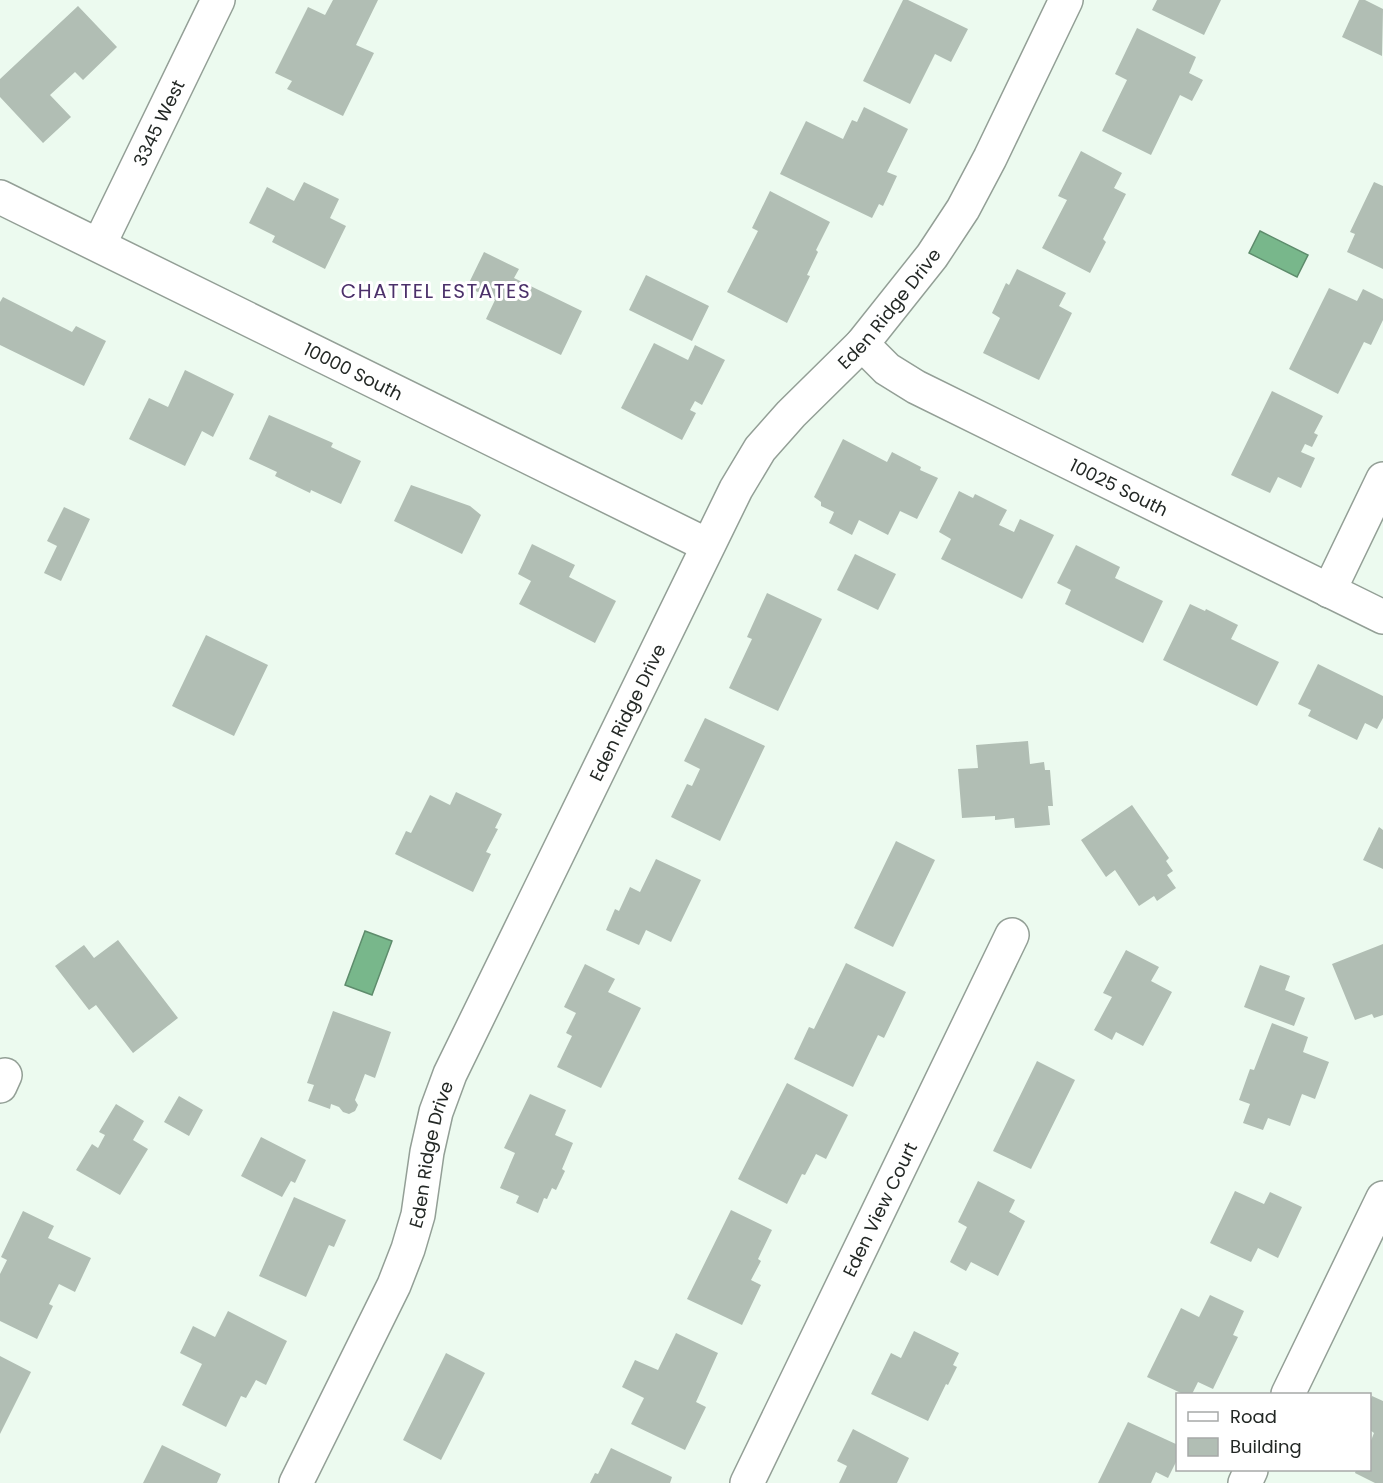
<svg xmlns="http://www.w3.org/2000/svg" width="1383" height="1483" font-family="Poppins,sans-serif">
<rect width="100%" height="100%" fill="#ecfaef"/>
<!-- water -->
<path fill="#78b78b" stroke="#5e8c6c" stroke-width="1.5" d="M1260,231L1308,255L1297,277L1249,253Z
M365,931L392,941L372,995L345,985Z"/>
<!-- building -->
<path fill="#b1beb4" d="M333,0H378L356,45L374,53L343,116L287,89L292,81L275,73L308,7L325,15Z
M903,0H908L968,29L951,62L935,54L910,104L863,81Z
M1157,0H1221L1204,35L1152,10Z
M1359,0H1365L1383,9L1382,56L1342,37Z
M78,6L117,47L83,80L75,72L50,95L71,117L43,143L0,97V79Z
M1137,28L1196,57L1189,73L1203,80L1192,101L1180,95L1151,155L1102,131L1127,80L1115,74Z
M864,107L908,129L887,172L897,176L883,206L879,204L872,218L780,174L806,121L843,139L852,120L857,122Z
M1081,151L1122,173L1114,188L1126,194L1103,239L1106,242L1090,273L1042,248L1067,200L1058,196Z
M304,182L339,199L330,218L346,226L325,269L272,242L275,236L249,223L267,187L294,201Z
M1374,182L1383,186V269L1347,252L1355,234L1350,232Z
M770,191L830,222L816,250L818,252L807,275L810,276L787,323L727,292L758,231L752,228Z
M484,252L519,269L514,278L582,311L561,355L486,319L495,300L467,287Z
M1017,269L1066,293L1059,306L1072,313L1039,380L983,353L1000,318L992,313L1006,283L1009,285Z
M646,275L709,306L692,341L629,310Z
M1329,288L1357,301L1363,289L1383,299V320L1371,345L1364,342L1338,394L1289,369Z
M3,297L72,332L76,326L106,341L84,386L0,345V302Z
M654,343L688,360L695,345L725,360L702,405L695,401L690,410L696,413L682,440L621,408Z
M185,370L234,394L213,437L202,431L185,466L129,439L149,398L168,407Z
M1272,391L1323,416L1314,433L1318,435L1312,447L1305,444L1301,452L1315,458L1301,488L1278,477L1270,493L1231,475Z
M269,415L333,443L331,447L361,461L341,504L311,490L310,493L275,476L277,472L249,459Z
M843,439L887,462L892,452L921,467L920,470L938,478L917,519L900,511L888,535L859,520L852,535L829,523L834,512L821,506V502L814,497Z
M411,485L470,506L481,515L462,554L394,521Z
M959,491L973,498L975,494L1007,510L999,525L1014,532L1020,519L1054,535L1022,599L941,559L951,539L939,532Z
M64,507L90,519L61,581L44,573L57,546L47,541Z
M532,544L575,565L569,577L616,601L595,643L519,604L531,581L518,574Z
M1076,545L1120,567L1115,578L1163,601L1143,643L1065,604L1071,590L1057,583Z
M855,554L896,574L878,610L837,590Z
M767,593L822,619L778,711L729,688L752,639L747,637Z
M1190,604L1205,611L1206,609L1238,625L1231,639L1279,662L1257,706L1163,660Z
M206,635L268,665L234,736L172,706Z
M1318,664L1383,696V718L1377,729L1365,723L1357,740L1308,716L1311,710L1298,704Z
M705,718L765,746L720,841L671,817L687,784L692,786L700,769L684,761Z
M1028,741L1030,764L1044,762L1045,770H1050L1053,806H1048L1050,825L1015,828L1014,818L995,820V816L962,818L958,769L978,768L976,745Z
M456,792L502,814L495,828L498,829L486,852L491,854L473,892L395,854L406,831L411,833L430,795L450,805Z
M1132,805L1169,858L1166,861L1173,871L1167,875L1176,888L1157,901L1154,896L1139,906L1115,870L1106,877L1081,840Z
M1379,827L1383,830V869L1363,860Z
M896,841L935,860L893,947L854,928Z
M656,859L701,880L671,942L646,930L639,945L606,930L615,909L619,911L630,887L640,892Z
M118,940L178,1018L133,1053L96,1005L89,1010L55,966L84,945L94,958Z
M1383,944V1015L1374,1018L1372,1014L1355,1020L1332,964Z
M1126,950L1159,967L1151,981L1172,992L1143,1046L1116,1032L1112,1040L1094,1030L1112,997L1103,993Z
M846,963L906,992L884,1038L878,1035L853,1087L794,1059L809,1027L814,1029Z
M585,964L615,979L608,992L641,1008L601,1088L557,1067L572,1036L566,1033L576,1013L564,1007Z
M1260,965L1290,976L1285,990L1305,998L1294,1026L1244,1007Z
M333,1011L391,1032L375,1078L365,1074L355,1100L358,1105L355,1111L349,1114L343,1112L339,1107L331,1104L330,1109L308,1101L314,1085L307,1083Z
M1272,1023L1308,1037L1303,1052L1329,1062L1315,1099L1302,1094L1290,1126L1268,1118L1263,1130L1243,1123L1250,1104L1239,1100L1250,1069L1254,1070Z
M1037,1061L1075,1080L1031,1169L993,1151Z
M787,1083L848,1115L826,1159L816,1154L805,1175L802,1174L787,1204L738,1179Z
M530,1094L566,1110L555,1135L573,1143L562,1169L565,1171L556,1190L552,1188L547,1199L544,1198L538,1213L516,1203L519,1196L500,1188L515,1153L504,1148Z
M179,1096L203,1110L189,1136L164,1122Z
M116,1104L144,1121L133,1140L148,1149L120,1195L76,1170L92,1144L98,1148L105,1135L99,1132Z
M261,1137L306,1160L295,1183L291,1181L282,1197L241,1176Z
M978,1181L1015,1200L1009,1212L1025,1221L998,1276L971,1262L966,1271L950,1262L967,1227L958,1222Z
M1235,1191L1264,1204L1270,1192L1302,1207L1278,1258L1258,1248L1251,1262L1210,1243Z
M294,1197L346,1220L334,1247L329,1245L306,1297L259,1276Z
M731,1210L772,1230L758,1259L761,1261L751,1280L761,1285L742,1325L687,1299Z
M23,1211L54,1226L48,1238L91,1258L75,1292L59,1284L49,1304L53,1306L37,1339L0,1321V1274L7,1260L1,1257Z
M1210,1295L1244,1311L1233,1335L1238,1337L1213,1389L1198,1382L1192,1394H1183L1147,1377L1181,1308L1199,1317Z
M228,1311L287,1341L266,1385L256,1380L246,1398L241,1396L226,1427L182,1405L202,1364L180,1353L193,1326L215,1337Z
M914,1331L959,1353L953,1365L957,1367L948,1385L946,1384L928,1421L871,1394L891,1353L901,1358Z
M676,1333L718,1353L696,1402L706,1407L685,1450L631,1424L644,1398L622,1387L635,1360L658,1370Z
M446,1353L485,1373L441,1460L403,1440Z
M0,1356L31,1372L0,1434Z
M1372,1396L1383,1401V1483H1375L1355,1473L1356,1470H1370V1443L1374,1433L1370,1430V1402Z
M1128,1422L1178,1445V1458L1168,1478L1156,1472L1151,1483H1098Z
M853,1429L909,1458L897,1483H839L847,1466L837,1461Z
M162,1445L221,1474L217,1483H143Z
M611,1448L672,1477L670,1483H590L595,1473L598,1474Z"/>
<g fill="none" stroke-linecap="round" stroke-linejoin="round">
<!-- minor casing -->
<g stroke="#939f96" stroke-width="36">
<g id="minor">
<path id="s1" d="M0,197L707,545"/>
<path id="s2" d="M99,245L218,0"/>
<path id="s3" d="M862,344L887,369L916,387L1383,617"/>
<path d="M1329,591L1383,479"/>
<path d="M0,1086L5,1075"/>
<path d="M1288,1394L1383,1198"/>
<path id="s4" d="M296,1483L394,1285L408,1249L418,1215L427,1152L436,1112L450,1074L736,489L760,449L791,414L862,344L932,256L963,209L990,158L1066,0"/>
<path id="s5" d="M747,1483L1012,935"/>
<path d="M1245,1483L1251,1470"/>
</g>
</g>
<!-- minor -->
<use href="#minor" stroke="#fff" stroke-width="33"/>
</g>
<g text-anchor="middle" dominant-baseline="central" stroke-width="6" stroke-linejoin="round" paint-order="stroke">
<!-- street labels -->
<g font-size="18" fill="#232825" stroke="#fff">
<text stroke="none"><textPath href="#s2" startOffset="136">3345 West</textPath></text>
<text stroke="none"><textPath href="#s4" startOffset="1329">Eden Ridge Drive</textPath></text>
<text stroke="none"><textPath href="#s1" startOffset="394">10000 South</textPath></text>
<text stroke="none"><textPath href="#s3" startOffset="296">10025 South</textPath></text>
<text stroke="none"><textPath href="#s4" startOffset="843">Eden Ridge Drive</textPath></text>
<text stroke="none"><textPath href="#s4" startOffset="357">Eden Ridge Drive</textPath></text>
<text stroke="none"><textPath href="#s5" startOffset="304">Eden View Court</textPath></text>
</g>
<!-- neighbourhood labels -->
<g font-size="20" letter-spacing="1.5" fill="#4b306a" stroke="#fff">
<text x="436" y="291">CHATTEL ESTATES</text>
</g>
</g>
<!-- legend -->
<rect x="1176" y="1393" width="195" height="78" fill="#ffffff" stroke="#a7a9a8" stroke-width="1.5"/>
<rect x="1188" y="1412" width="30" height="9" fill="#ffffff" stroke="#a7a9a8" stroke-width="1.5"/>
<text x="1230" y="1423" font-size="18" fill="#232825">Road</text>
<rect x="1188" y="1438" width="30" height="18" fill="#b1beb4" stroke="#a7a9a8" stroke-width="1.5"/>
<text x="1230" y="1453" font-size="18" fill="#232825">Building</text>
</svg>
